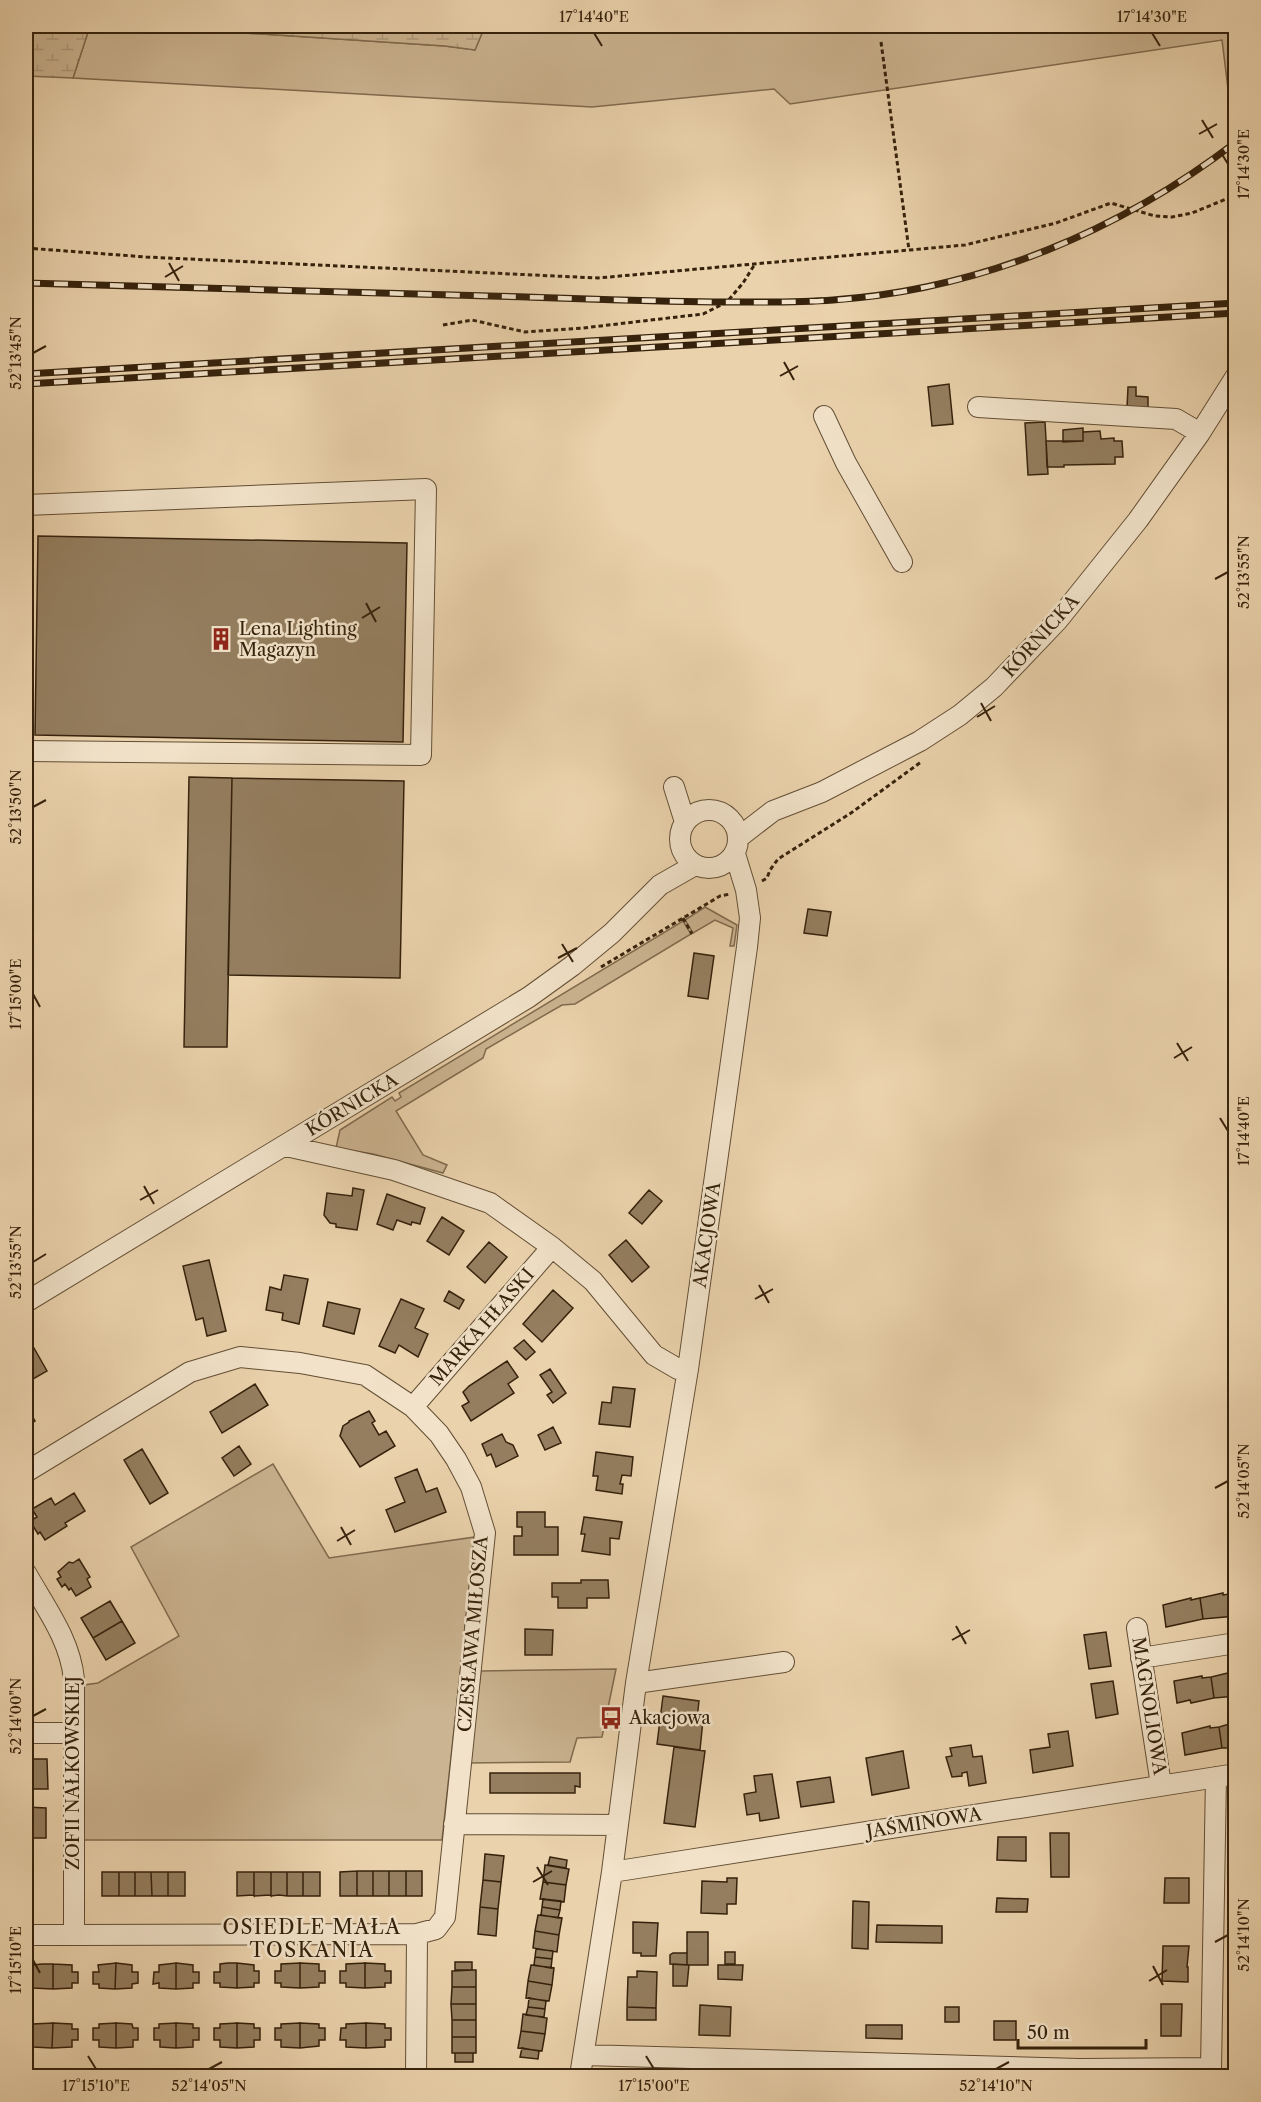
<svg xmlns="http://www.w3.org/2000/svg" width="1261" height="2102" font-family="'Libre Caslon Text',serif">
<defs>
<pattern id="wetland-marsh" width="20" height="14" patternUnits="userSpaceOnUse" patternTransform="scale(1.5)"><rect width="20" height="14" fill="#cbb491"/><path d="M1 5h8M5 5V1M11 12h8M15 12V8" fill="none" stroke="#af9a7c"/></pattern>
</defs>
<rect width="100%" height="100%" fill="#ead2ac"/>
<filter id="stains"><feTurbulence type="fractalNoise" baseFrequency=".00333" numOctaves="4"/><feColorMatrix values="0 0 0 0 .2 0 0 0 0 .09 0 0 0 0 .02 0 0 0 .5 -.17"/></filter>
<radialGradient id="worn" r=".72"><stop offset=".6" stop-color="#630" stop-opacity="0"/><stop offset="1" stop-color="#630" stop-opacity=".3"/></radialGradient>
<!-- green -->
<path fill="#cbb491" stroke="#806b4e" stroke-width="1.5" d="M90,26H139L445,46L475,50L485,26H1236L1235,110L1231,113L1222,40L790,104L774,89L592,107L73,78Z
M705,907L737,925L734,946H730L733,928L715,920L693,933L685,920Z
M683,921L691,934L575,1004L562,1005L486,1049L483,1058L396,1111L423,1155L447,1165L443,1173L373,1154L336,1148L340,1130L392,1097L395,1101L401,1097L399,1093Z
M273,1464L329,1558L475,1537L442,1840H84V1685L98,1683L179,1636L131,1547Z
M616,1669L602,1737L577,1738L570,1762L469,1763L481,1671Z"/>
<!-- wetland -->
<path fill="url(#wetland-marsh)" stroke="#806b4e" stroke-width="1.5" d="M26,26H90L73,78L26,76Z
M139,26H485L475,50L445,46Z"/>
<!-- building -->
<path fill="#947e5f" stroke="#36220c" stroke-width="1.5" d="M949,384L953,424L932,426L928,387Z
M1128,387H1136V396L1148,397V409L1127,408Z
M1045,422L1048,474L1028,475L1025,423Z
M1083,428V441L1063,442V430Z
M1100,431L1101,439L1114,438V441H1122L1123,457H1115V464L1064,465V467H1047L1046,441H1083V432Z
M38,536L407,543L403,742L35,735Z
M189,777L232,778L227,1047H184Z
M232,778L404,781L400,978L228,975Z
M808,909L831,912L827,936L804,933Z
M694,953L714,956L708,999L688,996Z
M353,1188L364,1190L357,1230L336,1227V1224L330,1223L324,1215L327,1193L352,1196Z
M649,1190L662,1201L642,1224L629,1213Z
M387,1194L425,1208L420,1224L412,1222L411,1225L397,1220L393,1230L377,1224Z
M442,1217L464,1231L449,1255L427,1241Z
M626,1240L649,1267L632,1282L609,1255Z
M489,1242L507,1257L485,1283L467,1267Z
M209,1260L226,1331L207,1336L203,1318L196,1320L183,1266Z
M284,1275L308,1279L299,1324L282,1320L283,1313L266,1310L270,1287L281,1290Z
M553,1290L573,1308L542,1342L523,1324Z
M449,1291L464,1300L459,1309L444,1301Z
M401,1299L424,1309L415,1328L428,1334L418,1357L399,1345L395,1353L379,1346Z
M328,1302L360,1309L354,1334L323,1326Z
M524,1340L535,1352L526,1360L514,1348Z
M30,1341L47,1371L26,1383V1344Z
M507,1361L518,1377L508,1384L514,1393L471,1421L462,1406L469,1402L463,1392L469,1386Z
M550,1369L566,1393L553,1403L547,1395L552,1392L540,1375Z
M255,1384L268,1405L222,1433L210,1412Z
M613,1387L635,1389L630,1427L599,1424L602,1402L611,1403Z
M26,1405L35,1421L26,1427Z
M369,1411L375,1421L372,1423L379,1435L386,1431L395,1446L360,1467L340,1436L343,1426L349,1422V1421Z
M553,1427L561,1443L545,1450L538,1435Z
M502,1434L506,1442L513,1445L518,1456L496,1467L491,1454L487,1456L482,1444Z
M239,1446L251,1464L234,1476L222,1458Z
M142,1449L168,1493L150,1504L124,1460Z
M596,1452L633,1457L631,1476L622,1475L620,1484H623L622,1494L596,1490L598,1476H593Z
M417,1469L426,1492L437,1488L446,1512L395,1532L386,1510L405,1502L395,1478Z
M74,1493L85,1511L65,1523L67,1526L45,1540L40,1532L38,1534L30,1521L37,1517L32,1509L51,1498L55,1505Z
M517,1512H545V1527H558V1555H514V1536H522V1527H517Z
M584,1517L622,1522L619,1539L610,1538V1555L582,1551L585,1534H581Z
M79,1559L90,1577L87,1579L91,1587L76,1596L71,1588L69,1590L65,1584L62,1587L57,1579L61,1577L58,1572L69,1562L73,1563Z
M581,1580H608L609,1598H587V1608H558V1597H552V1583H581Z
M1223,1593V1595L1236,1593V1616L1203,1619L1200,1598Z
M1191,1598V1600L1200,1598L1203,1619L1166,1627L1163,1605Z
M110,1601L122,1621L93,1638L81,1618Z
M122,1621L135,1643L106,1660L93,1638Z
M525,1629L553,1630L552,1655H525Z
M1106,1632L1111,1666L1089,1669L1084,1635Z
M1236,1671V1696L1214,1698L1211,1677Z
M1202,1676V1678L1211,1677L1214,1698L1191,1703L1190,1700L1177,1703L1174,1681Z
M1113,1681L1118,1714L1096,1718L1091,1684Z
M663,1696L699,1701L697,1719L703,1720L700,1750L657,1744Z
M1236,1722V1748H1222L1219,1727Z
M1210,1726V1728L1219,1727L1222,1748L1185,1755L1182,1733Z
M1068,1731L1073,1766L1033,1773L1030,1750L1050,1747L1048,1734Z
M971,1745L973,1757L982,1756L986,1783L969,1786L967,1772L962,1773V1776L952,1777L946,1757L952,1756L950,1748Z
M674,1747L705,1751L695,1827L664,1823Z
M903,1751L909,1788L872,1795L866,1758Z
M26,1759H47L48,1789H26Z
M490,1773H580V1787L575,1786V1793H490Z
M772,1774L779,1818L760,1821L759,1813L747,1815L744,1794L756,1792L754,1776Z
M830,1777L834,1802L801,1807L797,1782Z
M26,1807L46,1808V1838H26Z
M1050,1833H1069V1877H1051Z
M998,1837H1026V1861L997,1860Z
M485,1854L504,1856L501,1882L483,1880Z
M550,1857L567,1860L566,1868L548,1865Z
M545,1865L569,1869L566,1885L543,1882Z
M357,1871V1896H340V1872Z
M357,1871H373V1896H357Z
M373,1871H389V1896H373Z
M389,1871H406V1896H389Z
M406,1871H422V1896H406Z
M102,1872H119V1896H102Z
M119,1872H135V1896H119Z
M135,1872H151L152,1896H135Z
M151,1872H168V1896H152Z
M168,1872H185V1896H168Z
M237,1872H254V1896L253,1895L237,1896Z
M254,1872H271V1896L270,1895L254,1896Z
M271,1872H287V1896L279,1895L271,1896Z
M287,1872H303V1896H287Z
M303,1872H320V1896H303Z
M727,1878H737L736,1904H727V1914L701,1913L702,1881L727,1882Z
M1165,1878H1189V1903H1164Z
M483,1880L501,1882L498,1909L480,1907Z
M543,1882L566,1885L564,1902L540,1899Z
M997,1898L1028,1899L1027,1912H996Z
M543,1899L561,1901L560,1910L542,1907Z
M853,1901L869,1902L868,1949L852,1948Z
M480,1907L498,1909L496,1936L478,1934Z
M542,1907L560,1910L558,1918L541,1915Z
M538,1915L562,1918L559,1935L535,1931Z
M633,1922L658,1923L656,1956H641V1953H633Z
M877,1925L942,1926V1943L876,1942Z
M535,1931L559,1935L557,1952L533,1948Z
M687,1932H708V1965H687Z
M1163,1946H1189L1187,1967H1188V1982L1162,1981Z
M536,1949L553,1951L552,1959L535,1957Z
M725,1952H735V1964H725Z
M673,1953H687V1965L670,1964V1955Z
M535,1957L552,1959L551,1968L534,1965Z
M455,1962H472V1970H455Z
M116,1963L115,1989L99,1988V1984H93V1972H99L98,1965Z
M116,1963L132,1965V1972H138V1983L132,1984V1988L115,1989Z
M176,1963V1989L159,1988V1983L153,1984L154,1972H159V1965Z
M176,1963L193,1965V1972H199V1983H193V1988L176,1989Z
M228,1963H237V1988L220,1987V1983H214V1972H220V1964Z
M237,1963L254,1965V1971H259V1983H254V1987L237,1988Z
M300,1963V1988L281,1987V1983H275V1971H281V1964Z
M300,1963L319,1964V1971H325V1983H319V1987L300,1988Z
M365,1963V1988L346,1987V1983H340V1971H346V1964Z
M365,1963L385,1964V1971H391V1983H385V1987L365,1988Z
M42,1964H53V1989L33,1988V1984H27V1972H33V1965Z
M53,1964L72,1965V1972H78V1983H72V1988L53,1989Z
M673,1964L689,1965L687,1986H673Z
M531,1965L554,1968L552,1985L528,1981Z
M718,1965H743L742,1980L718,1979Z
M472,1970H476V1987H452V1971Z
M637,1971L657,1972L656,2008L627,2007L628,1977H637Z
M528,1981L552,1985L549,2001L526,1998Z
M452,1987H476V2004H451Z
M529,1998L546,2001L545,2009L528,2007Z
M451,2004H476V2020H452Z
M1161,2004H1182L1181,2036H1161Z
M700,2005L731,2007L730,2036L699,2035Z
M528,2007L545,2009L544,2017L526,2015Z
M627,2007L656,2008V2020H627Z
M945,2007H959V2022H945Z
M523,2014L547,2018L545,2034L521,2031Z
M452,2020H476V2037H452Z
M994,2021H1016V2040H994Z
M53,2023L52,2048L33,2047V2040L27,2041V2029H33V2024Z
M53,2023L72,2024V2029H78V2040H72V2047L52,2048Z
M116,2023V2048L99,2047V2040H93V2028H99V2024Z
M116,2023L132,2024L133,2028H138V2040H133V2047L116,2048Z
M176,2023V2048L160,2047V2040H154V2028H159V2024Z
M176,2023L193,2024V2028H199V2040H193V2047L176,2048Z
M237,2023V2048L220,2047V2040H214V2028H220V2024Z
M237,2023L254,2024V2028H260V2040H254V2047L237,2048Z
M300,2023V2048L281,2047V2040H275V2028H281V2024Z
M300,2023L319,2024V2028H325V2040H319V2046L300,2048Z
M366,2023V2048L346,2047V2040H340L341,2028H346V2024Z
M366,2023L385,2024V2028H391V2040H385V2047L366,2048Z
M866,2025H902V2039L866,2038Z
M521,2031L545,2034L542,2051L518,2048Z
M452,2037H476V2053H452Z
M522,2048L539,2051L538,2059L520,2057Z
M455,2053H473V2062H455Z"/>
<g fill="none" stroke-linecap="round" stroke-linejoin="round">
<!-- minor casing -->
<g stroke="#634e34" stroke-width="22">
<path id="minor" d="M978,407L1176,419L1200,433
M824,416L846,463L902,562
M26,505L426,489L421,755L26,751
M674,787L685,822
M680 839a29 29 0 1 1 58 0a29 29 0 1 1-58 0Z
M738,838L773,811L822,792L920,741L960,715L994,687L1058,620L1138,520L1200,433L1236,376
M286,1146L394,1170L490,1203L552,1247L593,1281L654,1355L678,1369H688
M26,1302L529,997L572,966L612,933L660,885L695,865
M413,1407L552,1247
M26,1472L190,1372L240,1357L300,1363L365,1375L413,1407L439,1434L456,1459L471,1487L485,1533L445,1917L436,1929L417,1934L416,2076
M26,1573C45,1607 70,1639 74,1679V1935H26
M1137,1628L1161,1785
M1141,1658L1236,1643
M636,1683L784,1662
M26,1733H74
M454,1824L618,1825
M612,1872L1236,1774
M74,1935L417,1934
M584,2055L1079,2069L1078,2076
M1079,2069L1211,2068L1216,1777
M580,2076L612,1872L636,1683L688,1369L747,947L750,918L746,890L735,854"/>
</g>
<!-- path -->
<path stroke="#36220c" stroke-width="3" stroke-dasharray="4.5 3" stroke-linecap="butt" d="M881,42L909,250
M26,248L146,257L598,278L965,245L1056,223L1111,203L1155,216L1172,217L1192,213L1236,195
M443,325L472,320L525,332L583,328L703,314L727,302L743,283L755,264
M762,881L767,878L770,870L778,859L851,813L921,762
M683,918L692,934
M601,967L720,896L730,894"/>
<!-- minor -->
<use href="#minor" stroke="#f1e2c9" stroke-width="20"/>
<!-- rail casing -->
<g stroke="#36220c" stroke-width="7">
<path id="rail" d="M26,283C180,287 334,292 489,296C564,298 639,301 714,302C754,302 793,303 833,300C979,290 1120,231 1236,142
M26,374L1236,303
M26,384L1236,313"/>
</g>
<!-- rail -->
<use href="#rail" stroke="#f1e2c9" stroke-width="4.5" stroke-dasharray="14" stroke-linecap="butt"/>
</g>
<!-- ticks -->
<path fill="none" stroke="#36220c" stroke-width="2" d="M594,33L602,46M1152,33L1160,46M1202,120L1213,138M1199,134L1217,124M1220,151L1228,164M169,263L179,281M165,277L183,266M33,353L46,346M784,362L794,380M780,376L798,366M1215,579L1228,572M366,603L376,622M362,618L380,607M981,703L991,721M977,717L995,706M33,807L46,800M562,944L573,962M558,958L577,948M33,994L40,1007M1177,1043L1188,1061M1174,1058L1192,1047M1220,1118L1228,1131M144,1186L154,1204M140,1200L158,1190M33,1262L46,1254M759,1285L769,1303M755,1299L773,1289M1215,1488L1228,1481M341,1527L351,1545M337,1541L355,1530M956,1626L966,1644M952,1640L970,1630M33,1716L46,1709M537,1867L548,1885M533,1882L552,1871M1215,1942L1228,1935M33,1960L40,1973M1153,1966L1163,1985M1149,1981L1167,1970M88,2056L96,2069M646,2056L654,2069M209,2069L222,2062M996,2069L1009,2062"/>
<!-- icons -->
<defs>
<g id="building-bare" transform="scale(1.8)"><path d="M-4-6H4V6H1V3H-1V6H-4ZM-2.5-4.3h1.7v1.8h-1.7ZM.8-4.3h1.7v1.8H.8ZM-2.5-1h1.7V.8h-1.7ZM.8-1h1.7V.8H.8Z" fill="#8f2418" stroke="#f1e2c9" stroke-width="2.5" paint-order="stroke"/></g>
<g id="bus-bare" transform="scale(1.8)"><path d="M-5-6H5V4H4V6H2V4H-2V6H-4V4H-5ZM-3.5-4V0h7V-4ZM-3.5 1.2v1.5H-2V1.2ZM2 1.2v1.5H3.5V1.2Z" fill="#8f2418" stroke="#f1e2c9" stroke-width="2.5" paint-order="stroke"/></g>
</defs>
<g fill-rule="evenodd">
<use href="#building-bare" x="221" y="639"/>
<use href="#bus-bare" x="611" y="1718"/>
</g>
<g text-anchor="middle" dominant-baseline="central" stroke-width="5" stroke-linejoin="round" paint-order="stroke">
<!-- poi labels -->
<g font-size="18" fill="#36220c" stroke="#f1e2c9" text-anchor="start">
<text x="239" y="629">Lena Lighting<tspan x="239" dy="21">Magazyn</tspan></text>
<text x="629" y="1718">Akacjowa</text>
</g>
<!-- street labels -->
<g font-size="18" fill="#36220c" stroke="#f1e2c9">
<text transform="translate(1041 636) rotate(-48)">KÓRNICKA</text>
<text transform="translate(352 1105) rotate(-31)">KÓRNICKA</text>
<text transform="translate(707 1235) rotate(-82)">AKACJOWA</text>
<text transform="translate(482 1327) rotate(-49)">MARKA HŁASKI</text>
<text transform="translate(473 1634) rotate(-85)">CZESŁAWA MIŁOSZA</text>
<text transform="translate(1149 1706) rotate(81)">MAGNOLIOWA</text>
<text transform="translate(73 1773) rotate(-90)">ZOFII NAŁKOWSKIEJ</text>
<text transform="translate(924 1823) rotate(-9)">JAŚMINOWA</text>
</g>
<!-- neighbourhood labels -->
<g font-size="20" letter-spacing="1.5" fill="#36220c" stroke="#f1e2c9">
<text x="312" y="1927">OSIEDLE MAŁA<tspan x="312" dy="23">TOSKANIA</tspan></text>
</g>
</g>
<!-- margin -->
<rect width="1261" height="2102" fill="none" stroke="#ead2ac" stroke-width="66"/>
<!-- scale -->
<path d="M1018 2039v9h128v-9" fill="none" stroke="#36220c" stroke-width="3"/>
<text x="1027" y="2039" font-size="18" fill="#36220c" stroke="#f1e2c9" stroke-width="4.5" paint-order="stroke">50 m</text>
<rect x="33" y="33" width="1195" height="2036" fill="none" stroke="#36220c" stroke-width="2"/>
<g font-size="15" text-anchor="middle" fill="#36220c">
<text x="594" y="22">17°14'40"E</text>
<text x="1152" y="22">17°14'30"E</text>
<text transform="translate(1244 164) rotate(-90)" y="5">17°14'30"E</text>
<text transform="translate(16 353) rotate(-90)" y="5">52°13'45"N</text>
<text transform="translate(1244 572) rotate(-90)" y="5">52°13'55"N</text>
<text transform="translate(16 807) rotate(-90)" y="5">52°13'50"N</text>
<text transform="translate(16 994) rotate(-90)" y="5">17°15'00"E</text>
<text transform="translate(1244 1131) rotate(-90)" y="5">17°14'40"E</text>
<text transform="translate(16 1262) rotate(-90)" y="5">52°13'55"N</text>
<text transform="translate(1244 1481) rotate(-90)" y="5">52°14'05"N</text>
<text transform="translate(16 1716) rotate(-90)" y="5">52°14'00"N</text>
<text transform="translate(1244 1935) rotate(-90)" y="5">52°14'10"N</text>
<text transform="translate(16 1960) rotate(-90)" y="5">17°15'10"E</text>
<text x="96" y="2091">17°15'10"E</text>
<text x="209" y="2091">52°14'05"N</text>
<text x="654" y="2091">17°15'00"E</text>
<text x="996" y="2091">52°14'10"N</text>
</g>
<rect width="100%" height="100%" filter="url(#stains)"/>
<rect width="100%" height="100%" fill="url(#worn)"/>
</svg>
